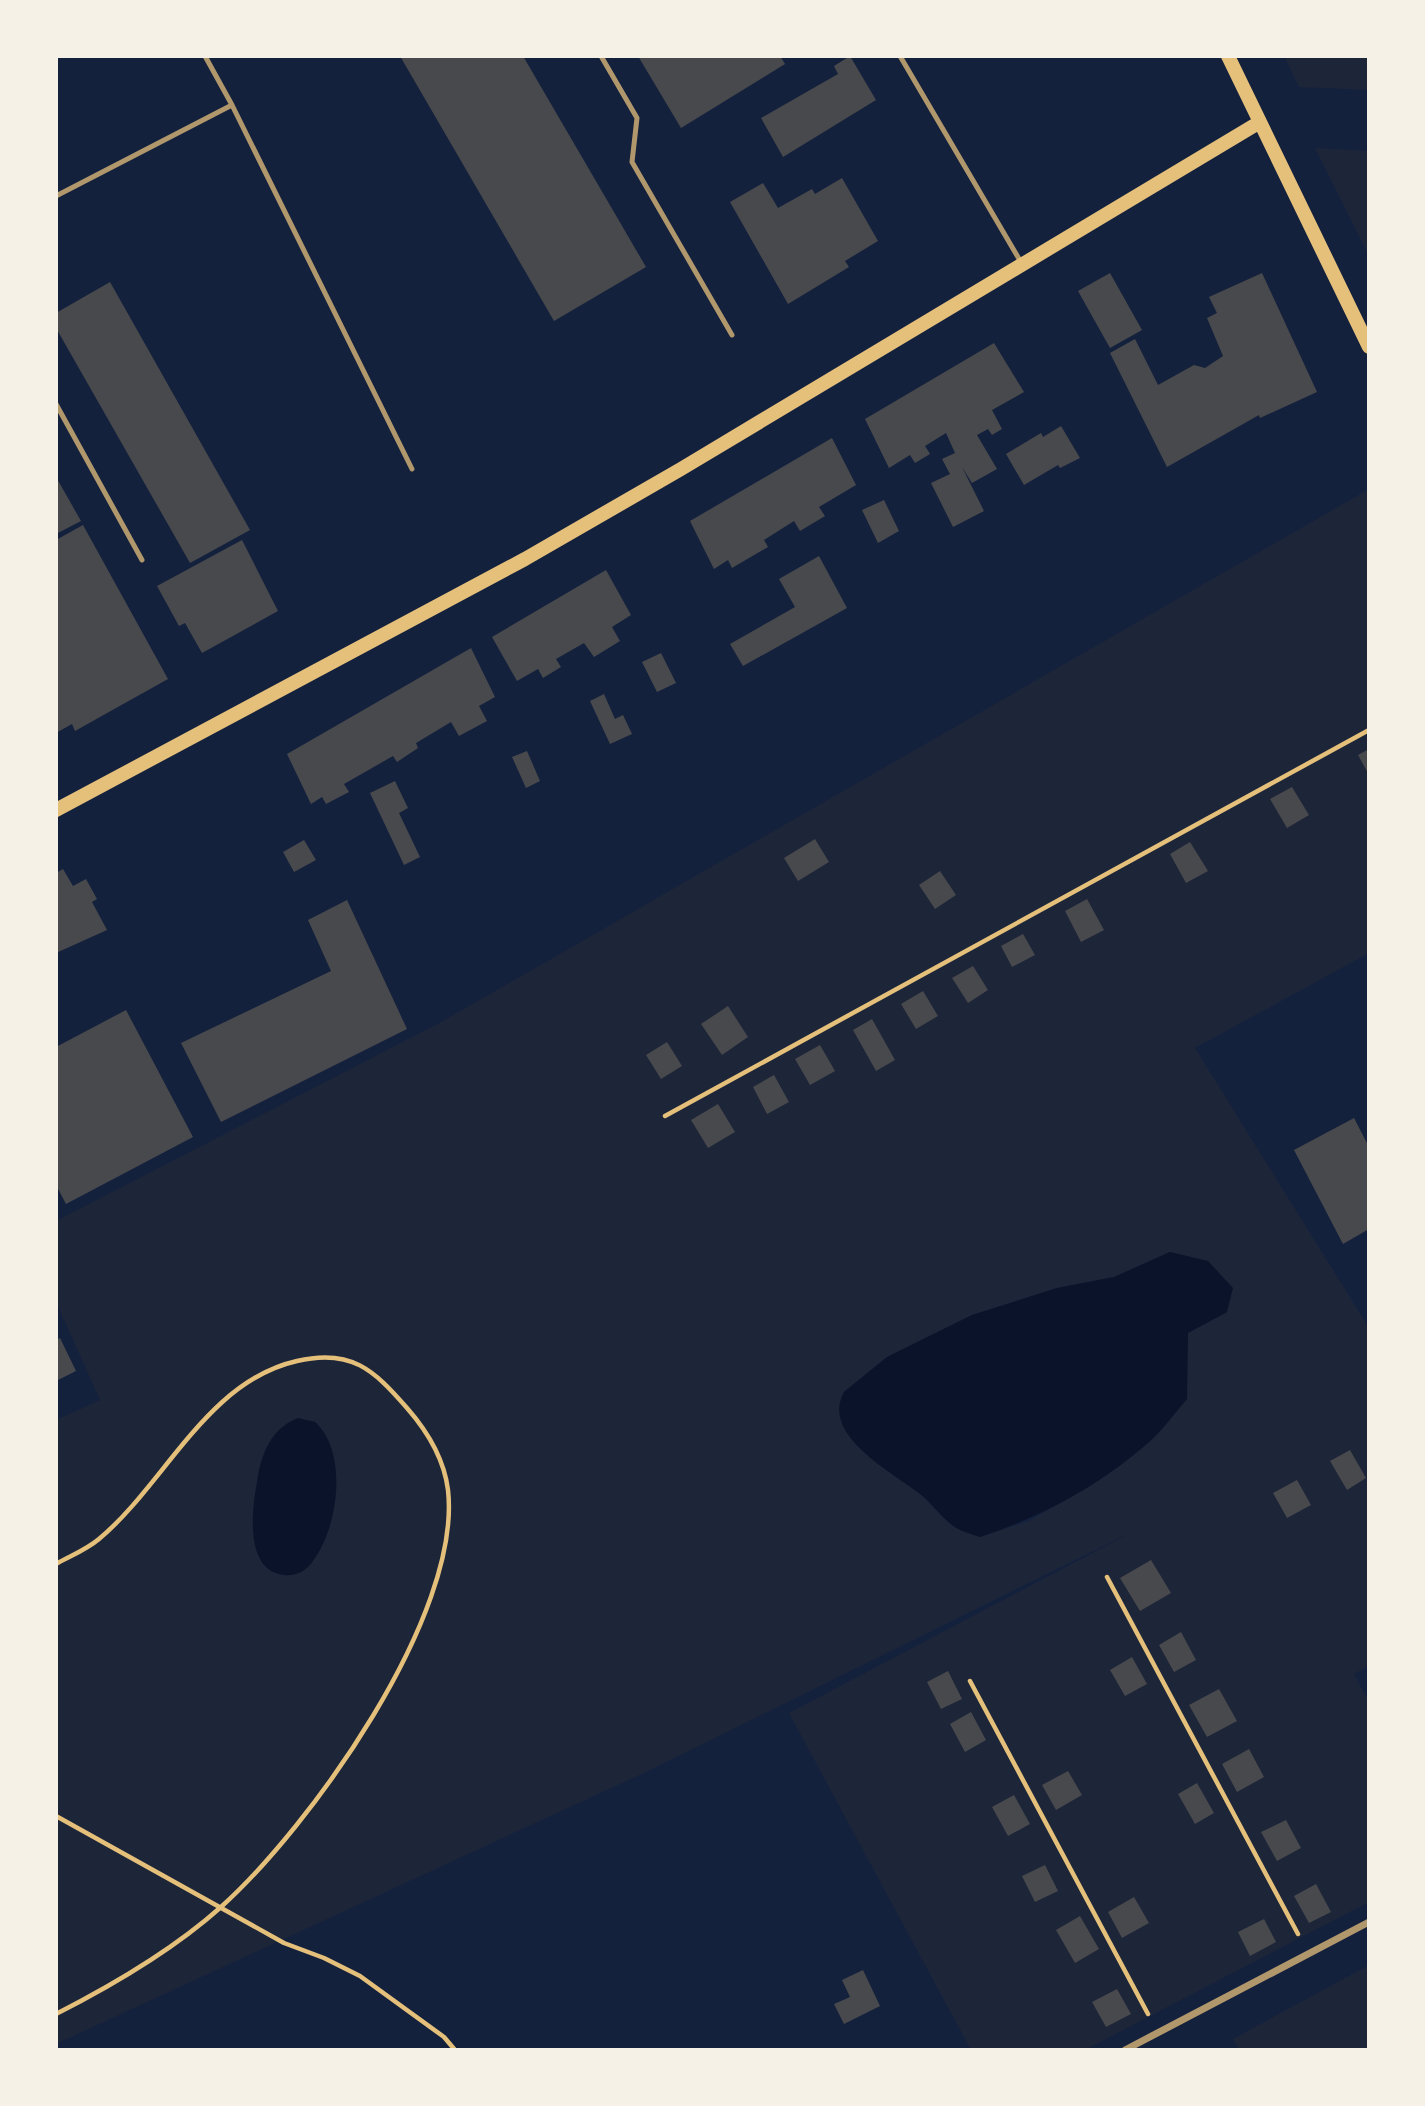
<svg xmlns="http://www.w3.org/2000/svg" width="1425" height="2106" font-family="'Source Serif 4',serif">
<rect width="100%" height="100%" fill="#14213d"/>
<!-- green -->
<path fill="#1d2539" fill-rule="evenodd" d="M1284,56H1365L1369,59V90L1299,87Z
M1315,148L1369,151V256Z
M1369,489V953L1195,1048L1369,1328V1666L1354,1674L1369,1702V1902L1085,2050H971L789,1713L1138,1529L646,1772L56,2044V1420L100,1400L56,1302V1221L443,1021ZM1170,1252L1227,1312L1188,1333L1186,1364L1148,1443L1093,1484L1029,1521L980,1537L954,1527L924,1497L894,1473L844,1392L887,1357L972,1315L1057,1288L1114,1277Z
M1369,1965V2050H1239L1233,2039Z"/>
<!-- water -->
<path fill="#0b132b" d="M1170,1252L1208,1261L1233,1288L1227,1312L1188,1333L1187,1399C1174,1414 1162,1431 1148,1443C1099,1486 1041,1517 980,1537C972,1534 962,1532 955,1527C942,1519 932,1503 920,1494C892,1472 820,1435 844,1392L887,1357L972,1315L1057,1288L1114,1277Z
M298,1418L315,1422C350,1453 338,1535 308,1567C302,1573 293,1576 284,1575C244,1571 252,1509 257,1482C261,1455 270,1429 298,1418Z"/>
<!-- building -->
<path fill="#48494c" d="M400,56H523L646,267L554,321Z
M638,56H780L785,64L681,128Z
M850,56L876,100L783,157L761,118L838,74L834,66Z
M842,178L878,241L845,261L849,267L788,304L730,202L763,183L778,208L812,189L815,194Z
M1110,273L1142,330L1110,348L1078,291Z
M1262,273L1317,392L1260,418L1259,415L1167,467L1110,353L1135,339L1158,385L1194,365L1205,368L1223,356L1207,318L1217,313L1209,297Z
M110,282L250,530L190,563L56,328V313Z
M994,343L1024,392L992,410L1002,429L992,435L988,429L977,435L997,469L972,483L962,467L984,511L953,527L931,483L950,474L942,459L955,453L946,433L925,446L930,454L915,463L910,455L889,468L865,419Z
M1061,426L1080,458L1060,468L1058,465L1024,485L1006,454L1041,433L1043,437Z
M832,438L856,485L819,507L825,516L800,531L794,521L764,540L768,547L732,568L728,560L714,569L690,521Z
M56,477L81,521L56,534Z
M884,500L899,531L878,543L862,510Z
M83,525L168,679L75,731L72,724L56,733V540Z
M242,540L278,611L202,653L185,623L179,626L157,586Z
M819,556L847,608L743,666L730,644L795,607L779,579Z
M606,570L631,615L612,627L620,641L594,657L584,643L556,659L561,667L543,678L538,669L517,681L492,637Z
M471,648L495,697L479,706L487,721L459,736L451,722L416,743L418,748L397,762L393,756L344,784L349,792L326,804L322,797L311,804L287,754Z
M661,653L676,683L657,692L642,662Z
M604,694L615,719L623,715L632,734L610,744L590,701Z
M1369,749V775L1358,755Z
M527,751L540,781L526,788L512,757Z
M395,781L408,808L399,813L420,857L404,865L370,793Z
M1292,787L1309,815L1287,828L1270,799Z
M815,839L829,862L798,881L784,858Z
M304,840L316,860L294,872L283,852Z
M1190,842L1208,871L1186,883L1170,854Z
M63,869L73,886L86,879L97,899L92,902L107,930L56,953V873Z
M940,871L956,895L935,909L919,885Z
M1087,899L1104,930L1081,942L1065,911Z
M347,900L407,1029L221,1122L181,1043L331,971L308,920Z
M1023,934L1035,955L1012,967L1001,946Z
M973,966L988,990L968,1003L952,978Z
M923,991L938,1016L916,1029L901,1004Z
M728,1006L748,1037L722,1055L701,1024Z
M126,1010L193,1137L66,1204L56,1185V1047Z
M872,1019L895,1060L876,1071L853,1030Z
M667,1042L682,1066L661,1079L646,1055Z
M820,1045L835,1071L810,1085L795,1059Z
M774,1075L789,1102L767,1114L753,1087Z
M718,1104L735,1132L708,1148L691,1120Z
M1354,1118L1369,1147V1229L1343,1244L1294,1150Z
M60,1338L76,1371L56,1381V1340Z
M1350,1450L1366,1478L1347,1490L1330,1461Z
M1297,1480L1311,1505L1287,1518L1273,1493Z
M1151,1560L1171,1593L1140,1611L1120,1578Z
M1181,1632L1196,1660L1174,1672L1159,1645Z
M1132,1657L1147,1684L1125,1696L1110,1670Z
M948,1671L962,1699L941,1709L927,1682Z
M1219,1689L1237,1721L1207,1737L1189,1705Z
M971,1712L986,1740L965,1752L950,1724Z
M1249,1749L1264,1777L1237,1792L1222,1764Z
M1068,1771L1082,1795L1056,1810L1042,1785Z
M1197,1783L1214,1813L1195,1824L1178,1794Z
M1014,1795L1030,1824L1008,1836L992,1807Z
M1286,1820L1301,1848L1277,1861L1261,1832Z
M1045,1865L1058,1891L1035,1902L1022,1876Z
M1316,1884L1331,1912L1309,1923L1294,1896Z
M1134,1897L1149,1923L1122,1938L1108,1912Z
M1080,1916L1099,1949L1075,1963L1056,1930Z
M1264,1919L1276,1942L1250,1956L1238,1932Z
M863,1970L880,2006L844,2024L834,2004L850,1997L842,1980Z
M1117,1989L1131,2014L1106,2027L1092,2002Z"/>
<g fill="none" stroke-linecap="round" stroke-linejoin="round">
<!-- path -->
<path stroke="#e5c07b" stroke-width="4.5" d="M665,1116L1369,730
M56,1564C70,1556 86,1550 99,1539C165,1484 207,1381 297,1361C351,1348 374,1370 407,1408C428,1432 444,1458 448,1490C462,1615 311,1826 221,1907C173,1950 113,1985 56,2014
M1107,1577L1298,1934
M970,1681L1148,2014
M56,1816L284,1943L324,1958L360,1976L444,2037L455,2050"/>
<!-- service -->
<path stroke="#b1986c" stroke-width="5" d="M205,56L232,105
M601,56L637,118L632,162L732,335
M900,56L1022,264
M56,196L232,105L412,469
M56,404L142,560"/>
<!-- minor -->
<path stroke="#b1986c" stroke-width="7" d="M1125,2050L1369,1922"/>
<!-- secondary -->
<path stroke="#e5c07b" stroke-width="14" d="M1228,56L1369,347
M56,810L525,559L681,469L1260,122"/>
</g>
<!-- border -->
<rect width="1425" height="2106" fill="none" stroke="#f6f1e7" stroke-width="116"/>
</svg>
